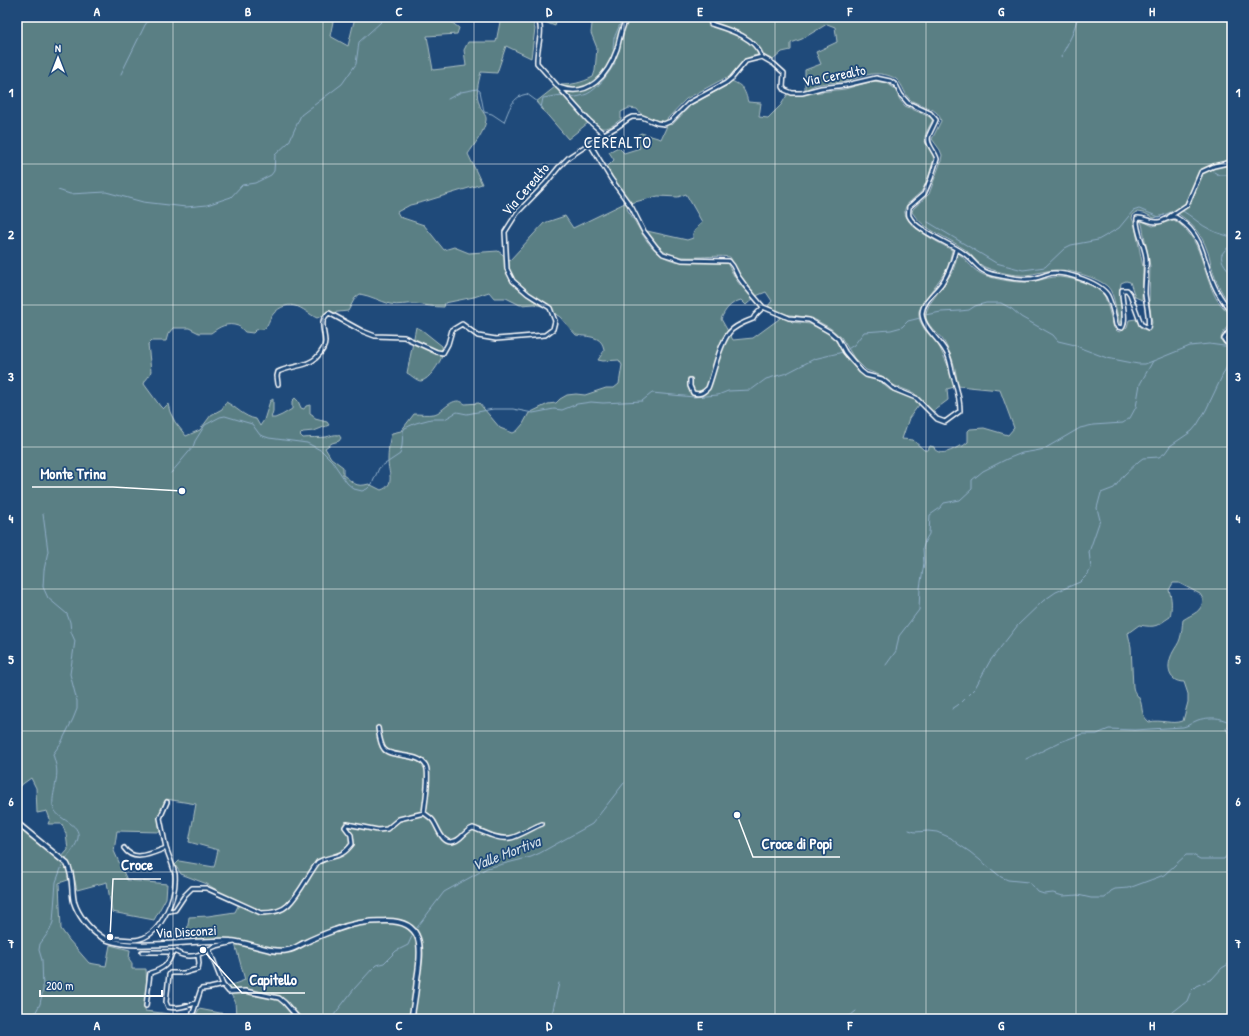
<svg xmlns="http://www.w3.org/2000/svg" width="1249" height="1036" font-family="'Patrick Hand',sans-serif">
<rect width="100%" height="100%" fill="#1f4a7a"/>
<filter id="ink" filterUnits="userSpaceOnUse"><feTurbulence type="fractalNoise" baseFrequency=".025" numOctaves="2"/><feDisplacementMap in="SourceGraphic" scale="8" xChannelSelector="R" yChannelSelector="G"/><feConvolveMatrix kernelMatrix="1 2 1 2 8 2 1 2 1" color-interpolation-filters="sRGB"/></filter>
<g filter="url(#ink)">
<!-- green -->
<path fill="#5a7f84" stroke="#acbfc2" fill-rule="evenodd" d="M17,17H334L330,36L348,46L355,17H454L450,21L459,28L457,34L427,36L433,70L466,66L464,50L468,42H496L500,22L492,17H531L535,29L531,58L506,46L497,73L481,72C478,84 475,94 480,106C481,111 487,115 486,120C485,131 474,145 468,154L482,184L423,202L410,205L397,212L400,217L424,225L444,250L454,247L469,253L498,251L510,260L544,223L565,216L573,228L629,201L606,168L614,160L609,152L618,147L624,153L640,148L635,137L641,133L661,139L666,128L667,122C656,121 643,119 637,109L629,108L621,112V119C613,125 610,129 600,128L558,85C572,85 581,83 593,77L595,71L597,48L591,33L592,24L589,17H1232V307C1223,295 1216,283 1212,268C1210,262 1210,256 1207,250C1202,234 1189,220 1175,212L1154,218L1144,213L1137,212L1133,215L1132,218L1135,226L1143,267L1142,300L1135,297L1130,282L1126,281L1121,283L1120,291L1122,314L1120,324C1116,314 1115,294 1108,287C1099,278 1068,269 1056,270C1046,270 1036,274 1026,275C1014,276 998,272 987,268C978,265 973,256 966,250C962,247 957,245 953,242C939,234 921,227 912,212L913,209L929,194L941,161L942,155L940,150L932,139L941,121C939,108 922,106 912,101C904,96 904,85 896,79C890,75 880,73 872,74C863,75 855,79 846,81C832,84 816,81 805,91L812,93L845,89L873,81L887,83L895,89L900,100L905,106L930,117L933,119C930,127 922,135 926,144C929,148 932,151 934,155V159C931,169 928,180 923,189C919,196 907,201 905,209C901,224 941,244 952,250L948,268L924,301L919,311V316L920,321L925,330L938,344L957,385C957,370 951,353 943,340C937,332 927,326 925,315L929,305L953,271L958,253C967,260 973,271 984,275C995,279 1015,283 1027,282C1036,282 1045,278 1054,277C1067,276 1095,284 1104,293L1114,328L1117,331L1120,332L1127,327L1129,320L1136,319L1141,328L1146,330L1150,328L1152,323L1149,302L1150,266L1142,224L1140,220L1153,226L1174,220C1203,238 1201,270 1216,298C1219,304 1229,312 1231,318C1232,323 1221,332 1221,340L1224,344L1232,345V723L1226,728L1232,741V1019H17V826L60,859L68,850L66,834L62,824H48L50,819L47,811L37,813L36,788L31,778L17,788V70C22,57 22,51 17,39C15,33 17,24 17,17ZM827,24L835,27L837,42L816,52L821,64L805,70V91L789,92L781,105L768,118L759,117L761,103L748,102C744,86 741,85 727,79C740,65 751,46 773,60L782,52L791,50V43L802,39ZM725,78L729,84L691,105L672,125L667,122V119L686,99ZM686,194L702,222L693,233V238L687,240L647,231C653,238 658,247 666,252C681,262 712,254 730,257L741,276L756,296C740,291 735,277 727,263C713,262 698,263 684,262C651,261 643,232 627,209L629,202L631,203L658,196L678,197ZM489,292L494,298H506L520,305L535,304L545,307L560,317L576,335C588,337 603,335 604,351L598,360L603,361L619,360L622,365L619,384L614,388H606L585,395L576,394L567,395L560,399L556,403L548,404L529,413L523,424L517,431L513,433L500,428L479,403L465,404C453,394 444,412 434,414C427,415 420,414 414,414L401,431L392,433C389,438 388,454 388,461C388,472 396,485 381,490L369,484C354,488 354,482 343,475V467L331,458L325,448L332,443L339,441L341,438L339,435C334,434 331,436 326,437C318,438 311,437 303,438L300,435L303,432L314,431L329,425L327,422L315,419L313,415L310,413V405L306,406L304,409L301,408L298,401L295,398L292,401V409L282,415L275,418H271L273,411V399L270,401L264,420L260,426L256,419C244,417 236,407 226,402L222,409L211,415L200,430L186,436L175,422L170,412L168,404L163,409L160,406L144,384C145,379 150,377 151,371L148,344L151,341H166L168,334L173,328H189L199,333H211C219,327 227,322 238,326C241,327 242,330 245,332L253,333L256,330C259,329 263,330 265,328C268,325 269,320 271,317C276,309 286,303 295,306C302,307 310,315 317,318L329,313L348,311L355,298L360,294C371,296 380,301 390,304C398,306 407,303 416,304C425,305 434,307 444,307L445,303L474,297ZM766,292L772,301L768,306L782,314L779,319L753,338L733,340L721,319C725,310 730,303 741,300L746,305L756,296ZM784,314L812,318L830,328L841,337L854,358L866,370L882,376L893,385L914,393L921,401L911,398L890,390L879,381L863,375L849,362L836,341L826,332L810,324L792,322ZM958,386L1000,390L1014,428L1008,435L984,428L970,429L968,431V442L963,446H960C952,450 943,456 935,450L934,447L930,446L928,450H924L913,440L902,439L909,418L922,401L932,412L948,400L947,389ZM1173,583H1179L1200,594L1203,599C1202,613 1193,613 1183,620C1182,626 1182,633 1180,639C1179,643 1175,648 1173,652C1166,665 1167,682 1184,682L1188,694V702L1183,721C1172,725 1161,719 1149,722C1139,713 1144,707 1139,698C1136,693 1134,693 1133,687L1131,647L1128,633L1139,625C1157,628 1156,626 1170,617C1172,607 1172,599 1169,590ZM166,799L196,804L189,842L218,850L214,867L179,861L175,865L181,874L207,884L228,897L240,902L235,912L208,916L189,917L186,939L234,940L245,980L226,987L235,1001L236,1016L199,1009L195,1017L145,1011L147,988L146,969H132V963L129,959L130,950L110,945L106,966L89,963L69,940L61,929L59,883L74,878L77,890L107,882L112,912L154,920L166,898L167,884L127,880L114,851L117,831L160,832L158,817Z
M542,17H557L555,26L542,21Z
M555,87L588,123L568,139L536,102Z
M416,327L422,330L442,346C442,349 443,353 442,356C440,363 429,380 421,381C417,381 411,375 407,373Z"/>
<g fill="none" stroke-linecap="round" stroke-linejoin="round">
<!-- stream -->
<path stroke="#91afc9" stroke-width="1" d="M613,49L614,38L623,17
M1061,57L1072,35L1078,17
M121,74L145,25L151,17
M571,98C576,97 582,96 587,94C599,88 608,74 615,63
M448,99L461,92L477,89L480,91L484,112L492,114L504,122C509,110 512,96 527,94L538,102L541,108L543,98L562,95
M1214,172L1219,175H1232
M58,190L70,194L106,192L143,202L186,207L207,205L231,197L242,185L255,183L271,175L274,171L275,155L289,142L301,115L342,84L356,64L359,42L381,22L383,17
M1181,210C1192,216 1200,225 1211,230C1218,234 1225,234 1232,238
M928,222L996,263L1023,270L1045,267L1065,248L1071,245L1098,240L1119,228L1133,211L1139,209L1159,217L1178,209
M1232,245C1229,247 1224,250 1222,254C1219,261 1229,270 1232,275
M925,315L941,312L960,311L969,310L975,306L986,303H1001L1012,309L1021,317L1053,335L1058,341L1075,345L1083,349L1107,358L1138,364H1145L1153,361L1190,346L1209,344L1224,346H1232
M846,350L854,345L864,332L891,330L902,327L908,321L920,318
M171,473L193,447L195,441L205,425L220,417L225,416L252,424L260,435L269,438L307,443L313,446L322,451L332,461L347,483L354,489L362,491L367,489L372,484L379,468L400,454L402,446L403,431L405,428L416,423L431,419H445L457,412L467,414L493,409H513L533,413L554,409L562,410L577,404L591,402L603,403L642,401L652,393L694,397L718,395L728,391L751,390L766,379L787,373L814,359L843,352
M43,514L48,551L44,570L43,587L48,598L67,614L70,622L71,632L75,641L70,674L77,701V709L73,719L61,743L53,754C56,766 58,768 56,781C55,790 52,797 53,806C56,821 81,822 78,838C77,845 70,853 66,859
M886,665L896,651L899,636L919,610L920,588L924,563L923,548L925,541L929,534L930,515L940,508L944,503L960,500L972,489V480L983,471L1007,459L1022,453L1035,451L1044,449L1080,428L1093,425L1123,423L1130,418L1136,407L1140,384L1153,361
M952,709L958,705L975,688L990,661L1018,625L1043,601L1056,592L1080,582L1088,574L1091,568L1089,552L1100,520L1097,508L1101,493L1114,488L1124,475L1139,461L1143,458L1159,457L1165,453L1170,446L1192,431L1197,425L1206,410L1227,366L1231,347
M1026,759L1060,742L1082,734H1097L1109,729L1135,730L1183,727C1189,726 1192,722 1198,720C1204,718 1215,717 1221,719C1224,720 1227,721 1231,722L1232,721
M909,830L915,832L928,831L937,832L951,838L958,844L970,852L1001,877L1008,880L1028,882L1033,886L1038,892L1044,894L1053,893L1063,896L1078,895L1091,898H1105L1111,891L1115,889L1129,888L1164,875L1186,855H1193L1200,859H1224L1232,848
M416,929L444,892L487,868L531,857L540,853L592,824L624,783
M32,1019L40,1004L43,989L42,960L39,950L40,944L50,930L53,922L56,882L62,866
M331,1019L354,989L373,968L376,965L384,963L396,951L408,945L413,934
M551,1019L559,983
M839,1019L850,1016L856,1011
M1164,1019L1187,1001L1191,991L1196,986L1212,979L1222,968L1232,962"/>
<!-- minor casing -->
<g stroke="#fff" stroke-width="6">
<path id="minor" d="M537,17C545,31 536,48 537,63L588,120L604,134
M709,17L711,24C730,30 755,37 762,57
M558,87C589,99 608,75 617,49C620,38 621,26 628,17
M590,144L611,179L632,208L643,230L656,247L663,254L682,260L729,261L733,266L738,276L746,287L763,307L789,318L809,320L830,332L838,339L845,352L861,371L866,375L882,379L894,389L916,398L937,419L945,422L960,411C960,396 956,387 952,372C951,366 950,358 946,352C940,340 922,327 922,313C923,301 936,292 942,283C949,273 953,261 956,249
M1169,217L1187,205L1201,172L1214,166L1232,162
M1232,327L1224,339L1226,342L1232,343
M690,380V386L693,393C700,395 703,393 708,388C714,373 719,345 729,333C734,326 745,322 753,319C755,313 760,312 763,307
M278,384L277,376L278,372C289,366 307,367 316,358C320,354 325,347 325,342C325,331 318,321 329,313L362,331L375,336L404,337L437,352L443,353L448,344L452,330L462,324L478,336L496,339L545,335L553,329L555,321L550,308L528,294L513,281L507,269L505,232L517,213L546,183L559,167L569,157L604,134L617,127L628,119L632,117H642L657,123L664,124L671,121L689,103L726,83L732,78L746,61L762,57L774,64L784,73L783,87L785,90L792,93H802L821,88L846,85L876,78L890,81L896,85L901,95L908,103L930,113L936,120C934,125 931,130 929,135C925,143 935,151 937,159L931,178L924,194L909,207C909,210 908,213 909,216C915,230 949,243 962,252C976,261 976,271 996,275C1007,277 1018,280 1029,279C1038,279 1045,274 1053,273C1067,272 1101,283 1108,296C1111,302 1115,318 1116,325L1118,327L1122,328C1128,320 1121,300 1122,290H1127L1130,294L1141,324L1148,328C1150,317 1146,305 1145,294C1145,282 1147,269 1146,257C1144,243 1136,231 1137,218C1144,217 1150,223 1158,222C1164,222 1167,216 1175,217C1178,218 1182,222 1185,224C1204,240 1204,264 1214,285C1218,295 1225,304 1232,313
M378,728C379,734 380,744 384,749C390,758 419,752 426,766C430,774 425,804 424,813
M166,848L160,818L167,802
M169,911L175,910L185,895L192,888H206L261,913C270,913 281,912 288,905C300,894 308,875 318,862C333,854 340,860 352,844L351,835L345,827L347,824L378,830L387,829L399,819L424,813C428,816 432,818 434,822C439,830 443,846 455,841C462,839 464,831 473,828C484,832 497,840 510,838C518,837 533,827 542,824
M109,940C120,937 130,942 140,939C162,933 177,896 175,874C173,866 169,856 166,848C152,853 134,863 124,848
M209,949L216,946L234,942
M142,952H177C181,956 191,957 197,955C201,954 205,951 209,949L223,985L229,992L245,991L279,998L285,1003L299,1019
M196,1003C186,1006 178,1009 168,1007L166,1002L169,975L170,973H184L198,969L199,963L198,955
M146,1006L150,973C163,969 169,965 172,952
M191,1019L201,989L210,988L223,985"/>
</g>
<!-- tertiary casing -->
<g stroke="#fff" stroke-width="7">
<path id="tertiary" d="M17,45V58
M17,823L67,864C74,876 71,890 74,902C78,915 89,929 100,936C124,954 198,938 231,941C248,942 271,954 288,950C294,949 298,946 304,943C314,938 324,934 335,930C352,923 366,921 385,921C425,920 422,949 417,979C416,991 414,1003 412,1015L414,1019"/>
</g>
<!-- minor -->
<use href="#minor" stroke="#1f4a7a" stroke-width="3"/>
<!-- tertiary -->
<use href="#tertiary" stroke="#1f4a7a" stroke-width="4"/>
</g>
</g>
<!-- grid -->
<path fill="none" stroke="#fff" stroke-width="1" stroke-opacity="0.55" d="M173,17V1019M323,17V1019M474,17V1019M624,17V1019M775,17V1019M926,17V1019M1076,17V1019M17,164H1232M17,305H1232M17,447H1232M17,589H1232M17,731H1232M17,872H1232"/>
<g text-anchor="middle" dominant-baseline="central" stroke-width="3.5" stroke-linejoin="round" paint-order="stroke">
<!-- street labels -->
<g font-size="14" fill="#fff" stroke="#1f4a7a">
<text transform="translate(834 75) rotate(-11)">Via Cerealto</text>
<text transform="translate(525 189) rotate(-49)">Via Cerealto</text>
<text transform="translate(186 931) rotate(-3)">Via Disconzi</text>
</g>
<!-- water labels -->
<g font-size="15" font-style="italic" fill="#d1dee8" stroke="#1f4a7a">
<text transform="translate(506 853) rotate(-21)">Valle Mortiva</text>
</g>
<!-- quarter labels -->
<g font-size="16" letter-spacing="1" fill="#fff" stroke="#1f4a7a">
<text x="618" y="142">CEREALTO</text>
</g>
</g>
<!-- callouts -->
<path fill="none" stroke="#fff" stroke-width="1.5" d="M182 491L113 487H32M737 815L753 857H840M110 937L113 879H161M203 950L242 993H305"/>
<g fill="#fff" stroke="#1f4a7a" stroke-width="1.5">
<circle cx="182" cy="491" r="4"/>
<circle cx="737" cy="815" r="4"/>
<circle cx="110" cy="937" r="4"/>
<circle cx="203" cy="950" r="4"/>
</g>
<g font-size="15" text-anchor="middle" font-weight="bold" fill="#fff" stroke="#1f4a7a" stroke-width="3.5" stroke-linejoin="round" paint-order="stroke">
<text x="73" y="479">Monte Trina</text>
<text x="797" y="849">Croce di Popi</text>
<text x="137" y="870">Croce</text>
<text x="273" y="985">Capitello</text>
</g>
<!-- margin -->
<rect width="1249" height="1036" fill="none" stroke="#1f4a7a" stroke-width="44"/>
<!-- north arrow -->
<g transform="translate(58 58)" stroke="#1f4a7a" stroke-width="3" paint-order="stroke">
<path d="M0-3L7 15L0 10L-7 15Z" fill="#ffffff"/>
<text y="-6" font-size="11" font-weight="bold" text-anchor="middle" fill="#ffffff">N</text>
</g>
<!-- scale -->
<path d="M40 990v6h122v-6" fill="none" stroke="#ffffff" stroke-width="2"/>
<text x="46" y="990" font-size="12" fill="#ffffff" stroke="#1f4a7a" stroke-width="3" paint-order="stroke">200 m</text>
<rect x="22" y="22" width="1205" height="992" fill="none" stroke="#fff" stroke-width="1.5"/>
<g font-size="13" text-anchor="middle" font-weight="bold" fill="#fff">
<text x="97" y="16">A</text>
<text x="248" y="16">B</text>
<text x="399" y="16">C</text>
<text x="549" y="16">D</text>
<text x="700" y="16">E</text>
<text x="850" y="16">F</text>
<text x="1001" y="16">G</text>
<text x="1152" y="16">H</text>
<text x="11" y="97">1</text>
<text x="1238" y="97">1</text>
<text x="11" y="239">2</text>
<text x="1238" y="239">2</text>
<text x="11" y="381">3</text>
<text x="1238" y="381">3</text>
<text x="11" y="523">4</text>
<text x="1238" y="523">4</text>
<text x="11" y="664">5</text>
<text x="1238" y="664">5</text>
<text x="11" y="806">6</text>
<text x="1238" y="806">6</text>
<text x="11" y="948">7</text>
<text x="1238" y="948">7</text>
<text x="97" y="1030">A</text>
<text x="248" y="1030">B</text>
<text x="399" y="1030">C</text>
<text x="549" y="1030">D</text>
<text x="700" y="1030">E</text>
<text x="850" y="1030">F</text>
<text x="1001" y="1030">G</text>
<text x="1152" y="1030">H</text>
</g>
</svg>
